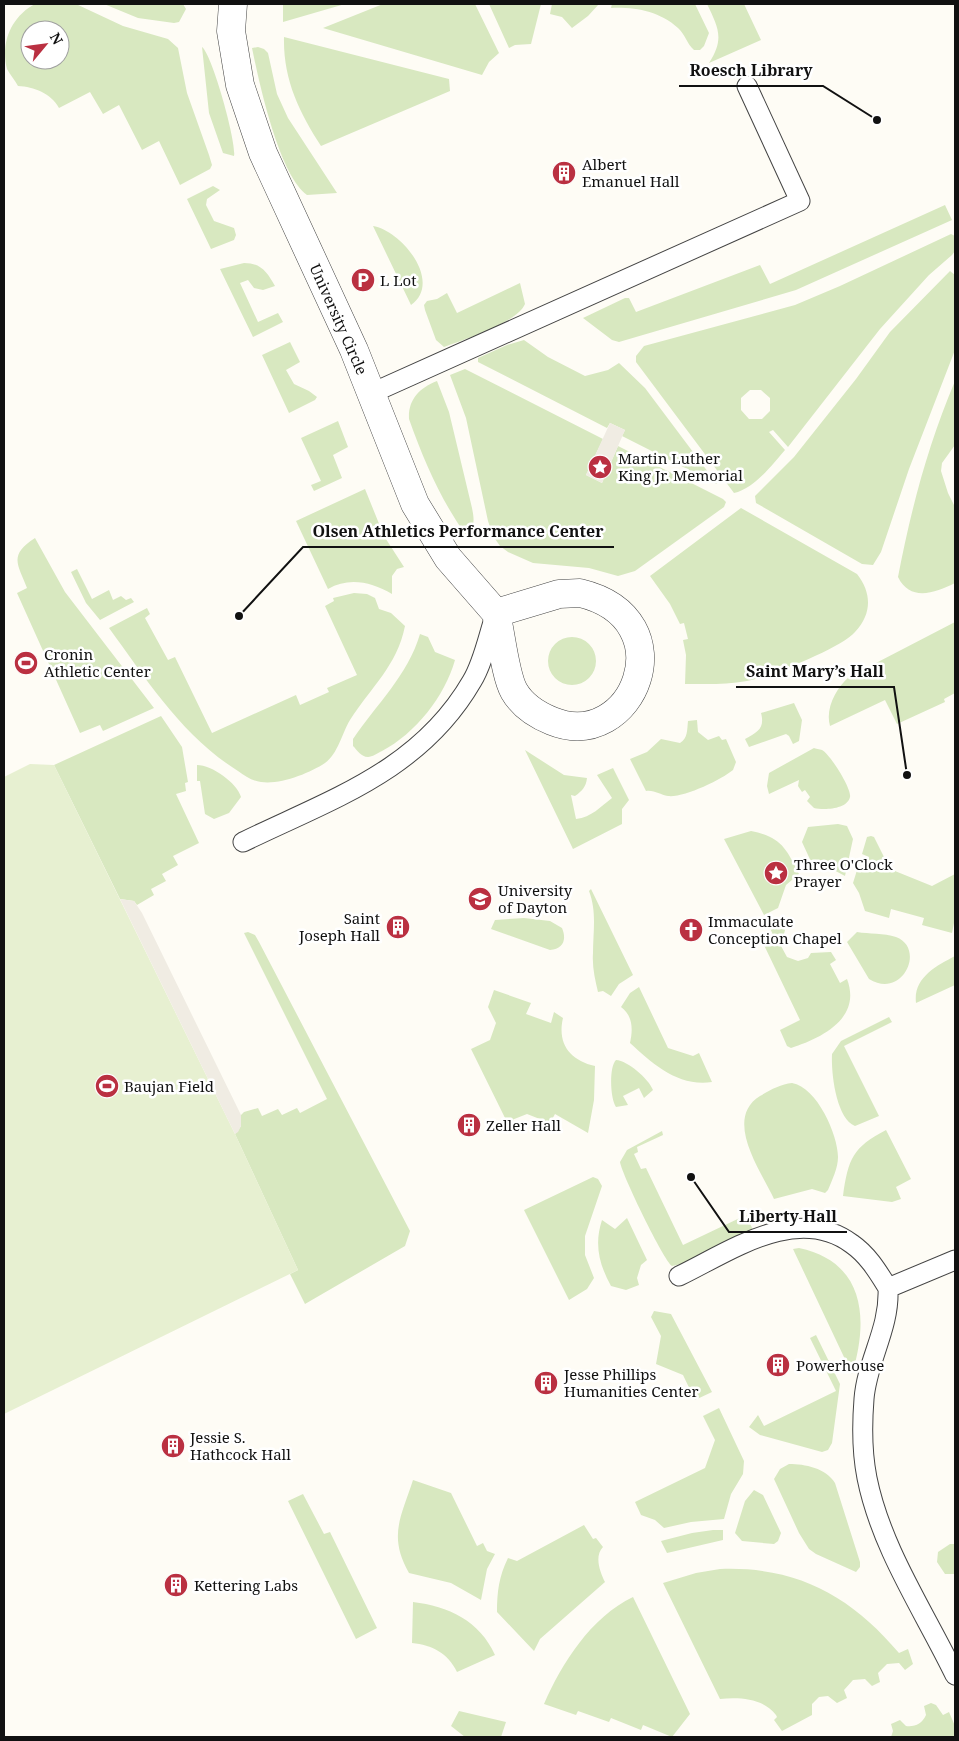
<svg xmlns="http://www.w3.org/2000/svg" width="959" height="1741" font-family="'Noto Serif',serif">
<rect width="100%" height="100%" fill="#fefcf5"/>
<!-- green -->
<path fill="#d8e8c0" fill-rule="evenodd" d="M35,4H76L123,26L168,39L178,48L187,93L209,155L212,165L210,169L180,185L159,141L142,150L119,105L103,114L90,92L59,108C51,93 34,87 18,86C15,80 10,75 7,69C0,42 12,16 35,4ZM30,30H60V60H30Z
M104,4H183L186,9L179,22L174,23L138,18Z
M283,4H345L283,22Z
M383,4H475L499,53L489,62L482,75L323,28Z
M489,4H541L531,44L515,45L509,48Z
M552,4H599L588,16L572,28L562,17L550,14Z
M612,4H695L709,33L704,46L700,50H694C687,44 685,34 678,28C659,11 635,7 611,8Z
M707,4H744L761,40L709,63C725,39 718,27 707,4Z
M284,37L449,79L450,91L321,146C299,112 283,79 284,37Z
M202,47C212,54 237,143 234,156L223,153L209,113Z
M258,47L264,49L268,53L277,94L288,118L337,193L307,195C279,175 259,82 252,48Z
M213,186L220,190L207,199L206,205L214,221L234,228L236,235L234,240L211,249L187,199Z
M945,205L952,220L796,290L619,342L612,340L583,318L625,298H629L636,312L760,265L770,284Z
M373,226C402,231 443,282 411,305Z
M951,234L955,236V251L952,255L929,275L880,329L788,447L773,430L769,432L785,450C773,464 754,489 734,493L636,362V356L644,346L795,305L840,286ZM750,390H761L770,398V411L762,419H749L741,410V398Z
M244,263C261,263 267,272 275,286L263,290L254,288L248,280L240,283L258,322L278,313L283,322L253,337L220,269Z
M950,271L955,275V350L909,469L881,552L873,565L862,564L756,503L755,496L794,457L856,379L890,332Z
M520,283L525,304C517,323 463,340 444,347L436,340L425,310L424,305L427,301L437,299L447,293L457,313Z
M524,340L548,357L585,376L608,370L619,363L645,388L717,484L622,436L625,430L610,423L607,428L478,362V358L507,345Z
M290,342L300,362L286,370L294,384L309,391L317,397L315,400L289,413L262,355Z
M465,369L603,439L586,475L602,483L618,446L723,499L726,502L724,507L635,571L618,576L589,568L533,563L508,552L500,546L493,536L488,521L466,418L450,375Z
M437,381L449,412L472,508C474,518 476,528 465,534C440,498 424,461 409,419C408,400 419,388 437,381Z
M955,381V445L942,463L941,471L948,493L955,507V583C935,593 910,602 898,577C911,509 928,445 955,381Z
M338,421L348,447L333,455L342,478L314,491L311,485L321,481L301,438Z
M365,489L384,536L404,567L397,569L392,576V594C371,582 349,577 328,589L296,521Z
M741,508L857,574C872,593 872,614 855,632C842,648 768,677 747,681C726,685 706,684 685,684L686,655L683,640L688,639L684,623L680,624L670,604L650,576Z
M35,538L65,592L154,708L103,731L100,725L80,733L17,593L27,588C17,563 9,555 35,538Z
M77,569L92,599L109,590L113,600L121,596L126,600L131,598L134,602L100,620L86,603L71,572Z
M354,593L367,594L375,598L379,609L391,613L405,626C397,666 371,687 350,720C342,733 338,754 325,763C310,773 280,785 261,782C252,781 245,776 238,771C182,736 147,680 109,628L147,608L150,614L145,618L168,660L175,657L212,733L296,695L300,705L329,692L327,688L357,675L325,606L334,601L333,598Z
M955,622V693L944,699L945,702L897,724L885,700L830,726C825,709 836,688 849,677Z
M420,634L428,637L435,652L455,660C445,696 415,734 382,751C378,753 372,757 368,757C361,757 357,750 353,746V739C376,705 408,675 420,634Z
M548 661a24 24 0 1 1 48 0a24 24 0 1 1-48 0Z
M794,703L802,720L799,741L793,744L789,736L786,734L749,747L745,739C758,732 765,728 761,713Z
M161,716L182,747L188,782L185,783L186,791L176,794L199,843L173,856L178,865L162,874L166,881L151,889L154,895L137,905L134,901L120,899L54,765Z
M697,720L698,732L708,740L719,736L722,740L726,739L736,762L733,770C721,780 683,798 668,796C660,795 655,790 646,791L630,759L647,752L661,739L680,743C688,738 687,730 688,721Z
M814,748C815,749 820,749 822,750C830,754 852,789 850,797C847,810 823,810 814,808L807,801L810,797L805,790L802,792L798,786L799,780L769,794L767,786L769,773Z
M525,750L564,775L587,778C586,787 582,791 575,796L571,795L576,819C592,817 600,807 612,798L597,775L613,768L629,800L622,809V824L573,849Z
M197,765C212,765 237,783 241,797L229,813L214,819L205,814L200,781H197Z
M838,824L847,826L853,839L845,876L830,868H814L802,842L808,827Z
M751,831C781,837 786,848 799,874L786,885L778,908L764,915L724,839Z
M871,836L874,837L890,869L932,886L955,874V918L952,933L922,925L924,918L891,909L889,918L865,911L859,893L853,883L858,867L865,869L869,857L862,854L867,837Z
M591,889L633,975L619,984L611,996L603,991L598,992C595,979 592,967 593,953C593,931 597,912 589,891Z
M524,918L550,921L562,928C567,940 563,949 550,950L491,929L495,920Z
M781,923L785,930L781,946L787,957L798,961L808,958L811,953L831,952L836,960L830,964L840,983L847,979C862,1018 822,1038 791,1048L787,1046L780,1030L800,1020L763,943L774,937L770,928Z
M248,932L255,935L259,942L410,1231L405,1246L305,1304L290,1274L298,1270L235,1134L241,1126V1115L244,1112L258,1108L262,1116L278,1109L282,1115L297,1108L300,1113L327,1099L244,933Z
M857,932C869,934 884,933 896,937C926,948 903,1000 869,979L847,942Z
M955,956V985L916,1003C913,978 936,966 955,956Z
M639,987L668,1048L693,1056L699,1053L712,1082C678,1087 653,1064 630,1043C633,1029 633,1016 621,1007L630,993Z
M494,990L531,1003L526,1014L551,1023L554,1012L563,1018C557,1044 570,1060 595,1066L594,1100L588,1133L555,1114L550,1123L527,1114L507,1122L471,1049L490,1040L496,1023L488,1007Z
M889,1017L892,1022L844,1046L879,1116L855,1126C836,1118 831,1073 832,1054L841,1041Z
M616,1060C628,1061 648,1078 653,1090L644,1098L639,1088L623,1096L628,1105L616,1107C610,1098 609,1067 616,1060Z
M792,1083C817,1087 838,1135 838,1157C838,1168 832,1180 828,1190L825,1193L812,1189L774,1199C761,1171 723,1119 760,1096C770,1090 781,1084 792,1083Z
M886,1130L911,1179L896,1187L901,1199L892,1202L843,1196C848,1159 853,1147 886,1130Z
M662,1131L663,1135L637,1147L638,1152L634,1154L641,1169L646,1168L683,1245L746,1215L753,1230L681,1264L672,1266C664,1261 622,1175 620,1162L627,1150Z
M593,1177L598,1179L602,1186L585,1236V1255L594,1278L587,1289L569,1300L524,1210Z
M627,1218L647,1260L641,1265L637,1278L639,1285L626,1290L611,1286C599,1264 594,1244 602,1220L615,1229Z
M799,1248C865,1262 869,1319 852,1374L793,1249Z
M654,1311L671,1314L712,1392L695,1400L683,1375L656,1364L661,1336L651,1317Z
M816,1335L840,1384L832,1443L828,1450L822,1452L760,1435L749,1427L758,1415L764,1426L836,1391L810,1338Z
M719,1408L744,1461L743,1474L731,1494L724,1519L691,1522L664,1528L655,1520L641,1515L635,1502L705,1468L715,1440L703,1416Z
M789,1464C805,1464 826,1468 835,1483L860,1562V1567L856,1572L816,1554L809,1549L799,1533L774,1479L780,1469Z
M413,1480L451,1493L477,1546L483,1543L487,1551L495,1554L487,1569L481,1600L451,1583L409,1573C388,1536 401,1517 413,1480Z
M754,1490L763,1495L781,1533L778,1541L774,1544L742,1541L735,1533L745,1501Z
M303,1494L324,1534L330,1532L377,1628L356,1639L288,1501Z
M584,1525L593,1539L596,1538L603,1547C594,1556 600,1572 605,1582L540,1639L534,1651L497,1612C497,1592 499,1576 508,1558L517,1561Z
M713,1530H723V1540L667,1553L661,1541L692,1533Z
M950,1544H955V1574H945L937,1562L938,1552Z
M720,1569C797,1566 851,1596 899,1653L908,1649L913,1664L905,1670L899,1663L887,1664L878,1673L880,1682L872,1686L865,1679L853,1680L844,1690L847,1698L837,1703L828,1696L819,1697L812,1704V1715L782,1731L774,1720L777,1717L776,1715C763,1698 739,1697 720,1699L663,1583L696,1573Z
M633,1597L690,1714L672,1737L643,1725L641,1730L611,1718L609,1722L578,1711L576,1715L544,1704C562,1663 591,1617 633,1597Z
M413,1602C448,1606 480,1621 495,1655L457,1672C448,1653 432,1645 412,1643Z
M931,1703L936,1705L943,1715L949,1712L955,1726V1737H891L893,1731L891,1724L900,1720L906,1726C915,1727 922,1724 926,1715L924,1706Z
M459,1711L506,1722L501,1737H465L451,1726Z"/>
<!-- pitch -->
<path fill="#e7f0d1" d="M30,764L54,765L235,1134L298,1270L4,1414V777Z"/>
<!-- plaza -->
<path fill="#f0ece3" d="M610,423L625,430L602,483L586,475Z
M120,899L134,901L142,913L241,1115V1126L238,1132L235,1134Z"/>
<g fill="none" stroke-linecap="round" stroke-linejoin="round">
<!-- service casing -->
<g stroke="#444" stroke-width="21">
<path id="service" d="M372,393L800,201L747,86
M243,842C331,799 420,771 472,681C483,663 488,637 495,616
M955,1260L888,1288C890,1329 867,1360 864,1399C862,1424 862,1453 867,1478C881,1548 924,1611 955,1675
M679,1276C729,1252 797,1203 852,1244C868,1255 878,1272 888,1288"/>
</g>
<!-- minor casing -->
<g stroke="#444" stroke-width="29">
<path id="minor" d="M233,4L231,31L240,85L263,153L354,350L415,504L448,558L496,613
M580,593C688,619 633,754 552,721C537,715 522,705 514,691C505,675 501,633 496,613L559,594Z"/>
</g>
<!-- service -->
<use href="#service" stroke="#fff" stroke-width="19"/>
<!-- minor -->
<use href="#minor" stroke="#fff" stroke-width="28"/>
</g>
<!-- icons -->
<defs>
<g id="building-disc" transform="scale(1.25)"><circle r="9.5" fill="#ba3041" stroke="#fff"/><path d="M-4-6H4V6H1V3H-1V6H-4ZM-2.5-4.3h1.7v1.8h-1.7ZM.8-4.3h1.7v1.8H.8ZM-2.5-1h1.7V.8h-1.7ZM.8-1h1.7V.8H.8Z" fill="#fff"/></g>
<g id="parking-disc" transform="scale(1.25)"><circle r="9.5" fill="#ba3041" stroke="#fff"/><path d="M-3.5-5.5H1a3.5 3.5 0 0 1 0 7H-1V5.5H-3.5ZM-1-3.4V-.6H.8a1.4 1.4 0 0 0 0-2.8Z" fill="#fff"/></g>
<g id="sight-disc" transform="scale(1.25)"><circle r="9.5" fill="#ba3041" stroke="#fff"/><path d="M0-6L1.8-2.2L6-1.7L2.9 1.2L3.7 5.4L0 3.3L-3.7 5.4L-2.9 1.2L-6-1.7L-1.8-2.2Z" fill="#fff"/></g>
<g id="stadium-disc" transform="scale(1.25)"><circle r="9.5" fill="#ba3041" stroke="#fff"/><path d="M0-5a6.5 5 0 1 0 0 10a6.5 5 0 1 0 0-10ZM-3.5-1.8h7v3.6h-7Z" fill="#fff"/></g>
<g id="university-disc" transform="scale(1.25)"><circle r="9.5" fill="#ba3041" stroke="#fff"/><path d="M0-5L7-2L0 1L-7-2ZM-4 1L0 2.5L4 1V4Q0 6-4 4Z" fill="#fff"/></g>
<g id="church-disc" transform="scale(1.25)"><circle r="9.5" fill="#ba3041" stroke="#fff"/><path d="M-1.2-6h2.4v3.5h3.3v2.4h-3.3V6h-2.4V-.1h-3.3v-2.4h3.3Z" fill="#fff"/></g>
</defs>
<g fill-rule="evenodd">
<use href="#building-disc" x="564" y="173"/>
<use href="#parking-disc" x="363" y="280"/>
<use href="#sight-disc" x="600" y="467"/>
<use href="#stadium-disc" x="26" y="663"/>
<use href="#sight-disc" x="776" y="873"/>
<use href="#university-disc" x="480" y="899"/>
<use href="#building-disc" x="398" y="927"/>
<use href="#church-disc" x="691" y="930"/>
<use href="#stadium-disc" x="107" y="1086"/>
<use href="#building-disc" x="469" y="1125"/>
<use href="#building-disc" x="778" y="1365"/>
<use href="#building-disc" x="546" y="1383"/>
<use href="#building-disc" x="173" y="1446"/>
<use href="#building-disc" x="176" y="1585"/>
</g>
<g text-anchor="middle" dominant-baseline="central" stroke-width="5" stroke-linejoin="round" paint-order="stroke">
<!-- poi labels -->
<g font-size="15" fill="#111" stroke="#fff" text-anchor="start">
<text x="582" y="164">Albert<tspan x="582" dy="17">Emanuel Hall</tspan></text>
<text x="380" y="280">L Lot</text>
<text x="618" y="458">Martin Luther<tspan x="618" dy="17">King Jr. Memorial</tspan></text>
<text x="44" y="654">Cronin<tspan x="44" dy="17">Athletic Center</tspan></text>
<text x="794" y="864">Three O'Clock<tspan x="794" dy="17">Prayer</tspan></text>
<text x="498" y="890">University<tspan x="498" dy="17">of Dayton</tspan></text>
<text x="380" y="918" text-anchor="end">Saint<tspan x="380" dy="17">Joseph Hall</tspan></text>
<text x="708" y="921">Immaculate<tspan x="708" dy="17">Conception Chapel</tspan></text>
<text x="124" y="1086">Baujan Field</text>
<text x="486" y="1125">Zeller Hall</text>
<text x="796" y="1365">Powerhouse</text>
<text x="564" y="1374">Jesse Phillips<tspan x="564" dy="17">Humanities Center</tspan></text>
<text x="190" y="1437">Jessie S.<tspan x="190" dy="17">Hathcock Hall</tspan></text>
<text x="194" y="1585">Kettering Labs</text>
</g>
<!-- street labels -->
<g font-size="15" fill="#111" stroke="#fff">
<text transform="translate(339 319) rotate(66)">University Circle</text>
</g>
</g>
<!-- callouts -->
<path fill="none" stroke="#111" stroke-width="2" d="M877 120L823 86H679M239 616L303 547H614M907 775L894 687H736M691 1177L729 1232H847"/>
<g fill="#111" stroke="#fff" stroke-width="2">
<circle cx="877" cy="120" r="5"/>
<circle cx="239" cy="616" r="5"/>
<circle cx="907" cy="775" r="5"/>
<circle cx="691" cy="1177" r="5"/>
</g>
<g font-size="16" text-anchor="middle" font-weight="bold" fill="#111" stroke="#fff" stroke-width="5" stroke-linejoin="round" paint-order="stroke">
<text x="751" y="76">Roesch Library</text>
<text x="458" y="537">Olsen Athletics Performance Center</text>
<text x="815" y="677">Saint Mary’s Hall</text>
<text x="788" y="1222">Liberty Hall</text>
</g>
<!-- border -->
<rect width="959" height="1741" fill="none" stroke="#111111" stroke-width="10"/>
<!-- north arrow -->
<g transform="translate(45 45) rotate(61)"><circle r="24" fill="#ffffff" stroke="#a0a0a0"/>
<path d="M0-4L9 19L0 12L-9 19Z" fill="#ba3041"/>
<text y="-8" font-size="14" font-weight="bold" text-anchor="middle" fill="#111111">N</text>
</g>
</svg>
